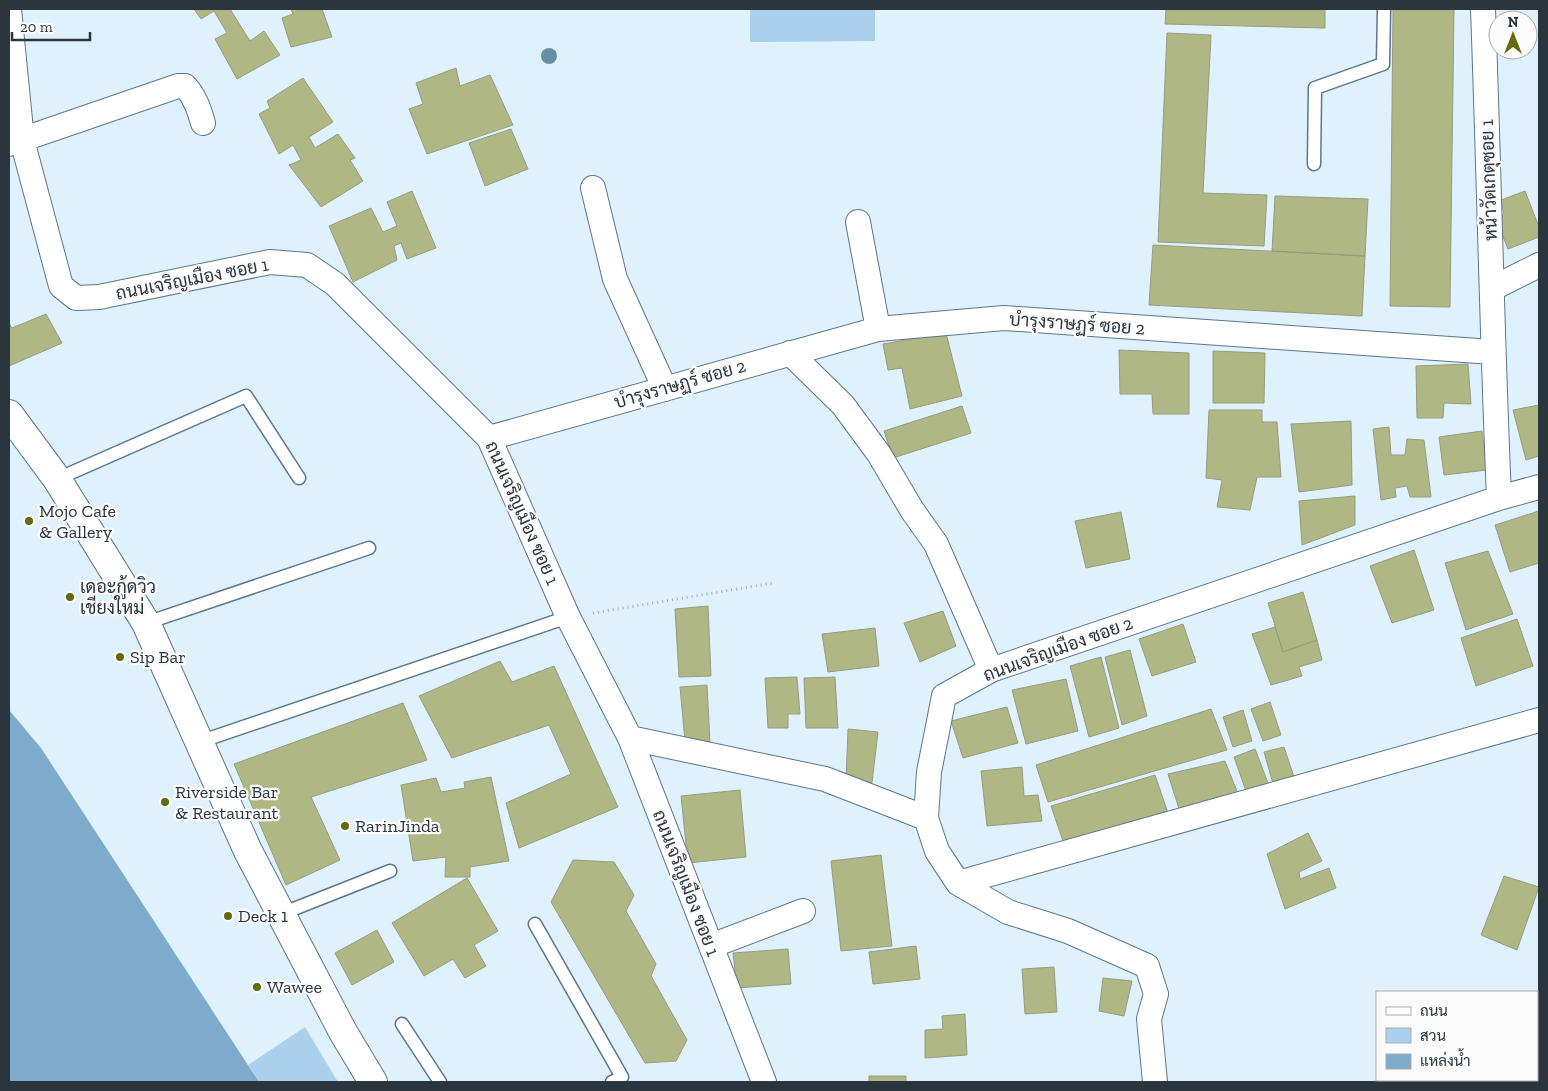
<svg xmlns="http://www.w3.org/2000/svg" width="1548" height="1091" font-family="'Zilla Slab',Sarabun,serif">
<rect width="100%" height="100%" fill="#e0f1fe"/>
<!-- green -->
<path fill="#abd0ec" d="M750,9H875V41L750,42Z
M305,1027L338,1082H259L248,1065Z"/>
<!-- water -->
<path fill="#7eaacc" d="M9,710L41,748L259,1082H9Z"/>
<!-- building -->
<path fill="#afb785" stroke="#979c7e" d="M194,9H230L250,41L264,31L280,55L237,79L215,39L227,33L214,11L201,19Z
M291,9H322L332,37L291,47L282,18L293,14Z
M1166,9H1325V28L1165,24Z
M1393,9H1454L1450,307L1390,306Z
M1167,33L1211,35L1203,193L1267,195L1264,246L1158,242Z
M456,68L460,86L490,75L513,125L427,154L409,109L423,104L416,83Z
M303,78L333,122L309,137L315,148L338,134L355,158L350,160L363,181L321,207L289,165L301,160L293,145L279,154L259,114L270,108L267,101Z
M511,129L528,169L485,186L469,143Z
M412,191L436,248L407,259L401,243L394,246L397,260L353,282L329,226L371,208L383,232L397,226L387,202Z
M1525,191L1539,227V237L1508,249L1496,219L1504,214L1501,200Z
M1275,196L1368,199L1365,256L1272,251Z
M1153,245L1365,256L1362,316L1149,305Z
M46,314L62,343L9,366V323L12,328Z
M946,333L962,396L910,409L902,368L888,370L883,344Z
M1119,350L1189,353V414H1153L1152,394H1120Z
M1213,351L1265,353L1264,403H1213Z
M1468,364L1471,404L1444,403L1443,418H1417L1416,366Z
M1539,405V456L1526,460L1513,410Z
M962,406L971,433L893,458L884,431Z
M1209,410H1262V422H1277L1281,477H1257L1250,510L1217,507L1222,480L1206,478Z
M1351,421L1352,485L1299,492L1291,424Z
M1389,427L1391,455H1405L1407,439L1424,440L1431,497H1410L1407,486L1395,488L1396,497L1381,500L1373,429Z
M1482,431L1487,470L1444,475L1439,437Z
M1355,496V525L1302,545L1299,501Z
M1539,511V563L1510,572L1495,525Z
M1121,512L1130,559L1086,568L1075,521Z
M1414,550L1434,610L1392,623L1370,566Z
M1488,551L1513,614L1466,630L1445,563Z
M1303,592L1317,640L1283,652L1268,603Z
M708,606L711,676L679,677L675,609Z
M943,611L956,646L920,662L904,623Z
M1517,619L1533,666L1476,686L1461,638Z
M1183,624L1196,662L1152,676L1139,639Z
M1275,627L1283,652L1317,640L1322,660L1299,667L1302,676L1271,685L1252,634Z
M875,628L879,666L828,672L822,634Z
M1130,650L1147,716L1122,725L1105,657Z
M1101,657L1119,728L1089,737L1070,666Z
M500,661L512,682L554,666L618,807L519,848L506,803L571,774L549,725L452,758L419,696Z
M797,677L800,714H788V728H768L765,678Z
M835,677L838,728H806L804,678Z
M1066,679L1078,731L1026,744L1012,690Z
M707,685L710,743L685,741L680,687Z
M1270,702L1281,735L1263,741L1251,709Z
M403,703L427,760L311,797L340,860L286,885L234,764Z
M1007,707L1018,743L963,758L951,721Z
M1211,709L1227,750L1048,802L1036,765Z
M1243,710L1252,741L1233,747L1223,717Z
M848,729L878,732L872,783L846,780Z
M1284,747L1296,783L1274,787L1264,752Z
M1255,749L1268,783L1246,791L1234,757Z
M1225,761L1238,794L1180,812L1168,774Z
M1022,767L1024,796L1038,795L1042,821L987,826L981,771Z
M1155,775L1169,816L1065,847L1051,806Z
M491,777L509,861L470,867V877H445L446,857L413,861L401,785L436,778L441,792L465,788L464,782Z
M740,790L746,857L688,863L681,796Z
M1308,833L1322,861L1299,872L1300,879L1329,868L1336,888L1285,909L1267,854Z
M881,855L892,946L841,951L831,861Z
M573,860L614,862L634,895L626,911L656,964L651,976L687,1040L676,1061L645,1063L551,902Z
M1504,876L1539,887L1517,950L1481,935Z
M467,878L498,931L474,945L486,966L465,978L453,959L424,976L392,923Z
M377,930L394,962L352,985L335,953Z
M916,946L920,979L873,984L869,952Z
M788,949L791,984L737,988L733,953Z
M1054,967L1057,1012L1025,1014L1022,969Z
M1103,978L1132,981L1124,1016L1099,1011Z
M965,1014L967,1055L925,1058V1030L943,1029L942,1016Z
M869,1076H906V1082H869Z"/>
<g fill="none" stroke-linecap="round" stroke-linejoin="round">
<!-- service casing -->
<g stroke="#5c768a" stroke-width="15">
<path id="service" d="M1314,164L1315,88L1383,64L1384,9
M57,479L246,396L299,478
M146,623L369,548
M199,742L568,617
M281,914L390,871
M535,924L622,1077L612,1082
M402,1024L440,1082"/>
</g>
<!-- minor casing -->
<g stroke="#5c768a" stroke-width="26">
<path id="minor" d="M9,9L22,140L61,286L76,298L99,297L270,262L307,265L335,284L489,438L568,617L630,738L764,1082
M1483,9C1489,172 1492,335 1499,498
M9,144L178,86H185C195,97 199,109 203,123
M593,188L615,279L665,389
M858,222L878,329
M1493,288L1539,265
M790,353L843,405L879,454L912,510L936,544L991,670
M489,438L878,329L1004,318L1493,352
M630,738L825,779L926,818
M958,883L1539,720
M711,946L803,911
M1155,1082L1149,1019L1156,994L1147,966L1068,931L1008,912L958,883L937,851L926,818L929,772L944,696L991,670L1499,498L1539,487"/>
</g>
<!-- secondary casing -->
<g stroke="#5c768a" stroke-width="30">
<path id="secondary" d="M9,414L57,479L146,623L248,851L343,1032L373,1082"/>
</g>
<!-- path -->
<path stroke="#9faeba" stroke-width="3" stroke-dasharray="1 4" stroke-linecap="butt" d="M593,613L773,583"/>
<!-- service -->
<use href="#service" stroke="#fff" stroke-width="12"/>
<!-- minor -->
<use href="#minor" stroke="#fff" stroke-width="24"/>
<!-- secondary -->
<use href="#secondary" stroke="#fff" stroke-width="28"/>
</g>
<!-- trees -->
<circle fill="#668da6" cx="549" cy="56" r="8"/>
<!-- markers -->
<g fill="#616a0e" stroke="#fbfbfb" stroke-width="2">
<circle cx="29" cy="521" r="5"/>
<circle cx="70" cy="597" r="5"/>
<circle cx="120" cy="657" r="5"/>
<circle cx="165" cy="802" r="5"/>
<circle cx="345" cy="826" r="5"/>
<circle cx="228" cy="916" r="5"/>
<circle cx="257" cy="987" r="5"/>
</g>
<g text-anchor="middle" dominant-baseline="central" stroke-width="4.5" stroke-linejoin="round" paint-order="stroke">
<!-- street labels -->
<g font-size="18" fill="#2a353e" stroke="#fbfbfb">
<text transform="translate(1489 180) rotate(-92)">หน้าวัดเกตุซอย 1</text>
<text transform="translate(192 279) rotate(-11)">ถนนเจริญเมือง ซอย 1</text>
<text transform="translate(1077 324) rotate(4)">บำรุงราษฏร์ ซอย 2</text>
<text transform="translate(680 384) rotate(-16)">บำรุงราษฏร์ ซอย 2</text>
<text transform="translate(522 513) rotate(66)">ถนนเจริญเมือง ซอย 1</text>
<text transform="translate(1058 649) rotate(-20)">ถนนเจริญเมือง ซอย 2</text>
<text transform="translate(686 883) rotate(69)">ถนนเจริญเมือง ซอย 1</text>
</g>
<!-- poi labels -->
<g font-size="18" fill="#2a353e" stroke="#fbfbfb" text-anchor="start">
<text x="39" y="511">Mojo Cafe<tspan x="39" dy="21">&amp; Gallery</tspan></text>
<text x="80" y="587">เดอะกู้ดวิว<tspan x="80" dy="21">เชียงใหม่</tspan></text>
<text x="130" y="657">Sip Bar</text>
<text x="175" y="792">Riverside Bar<tspan x="175" dy="21">&amp; Restaurant</tspan></text>
<text x="355" y="826">RarinJinda</text>
<text x="238" y="916">Deck 1</text>
<text x="267" y="987">Wawee</text>
</g>
</g>
<!-- border -->
<rect width="1548" height="1091" fill="none" stroke="#2a353e" stroke-width="20"/>
<!-- legend -->
<rect x="1376" y="991" width="162" height="90" fill="#fbfbfb" stroke="#a7acaf"/>
<rect x="1386" y="1007" width="25" height="8" fill="#ffffff" stroke="#a7acaf"/>
<text x="1420" y="1016" font-size="15" fill="#2a353e">ถนน</text>
<rect x="1386" y="1028" width="25" height="15" fill="#abd0ec" stroke="#a7acaf"/>
<text x="1420" y="1041" font-size="15" fill="#2a353e">สวน</text>
<rect x="1386" y="1054" width="25" height="15" fill="#7eaacc" stroke="#a7acaf"/>
<text x="1420" y="1066" font-size="15" fill="#2a353e">แหล่งน้ำ</text>
<!-- north arrow -->
<g transform="translate(1513 35)"><circle r="24" fill="#fbfbfb" stroke="#a7acaf"/>
<path d="M0-4L9 19L0 12L-9 19Z" fill="#616a0e"/>
<text y="-8" font-size="14" font-weight="bold" text-anchor="middle" fill="#2a353e">N</text>
</g>
<!-- scale -->
<path d="M12 32v8h78v-8" fill="none" stroke="#2a353e" stroke-width="2.5"/>
<text x="20" y="32" font-size="15" fill="#2a353e" stroke="#fbfbfb" stroke-width="4" paint-order="stroke">20 m</text>
</svg>
